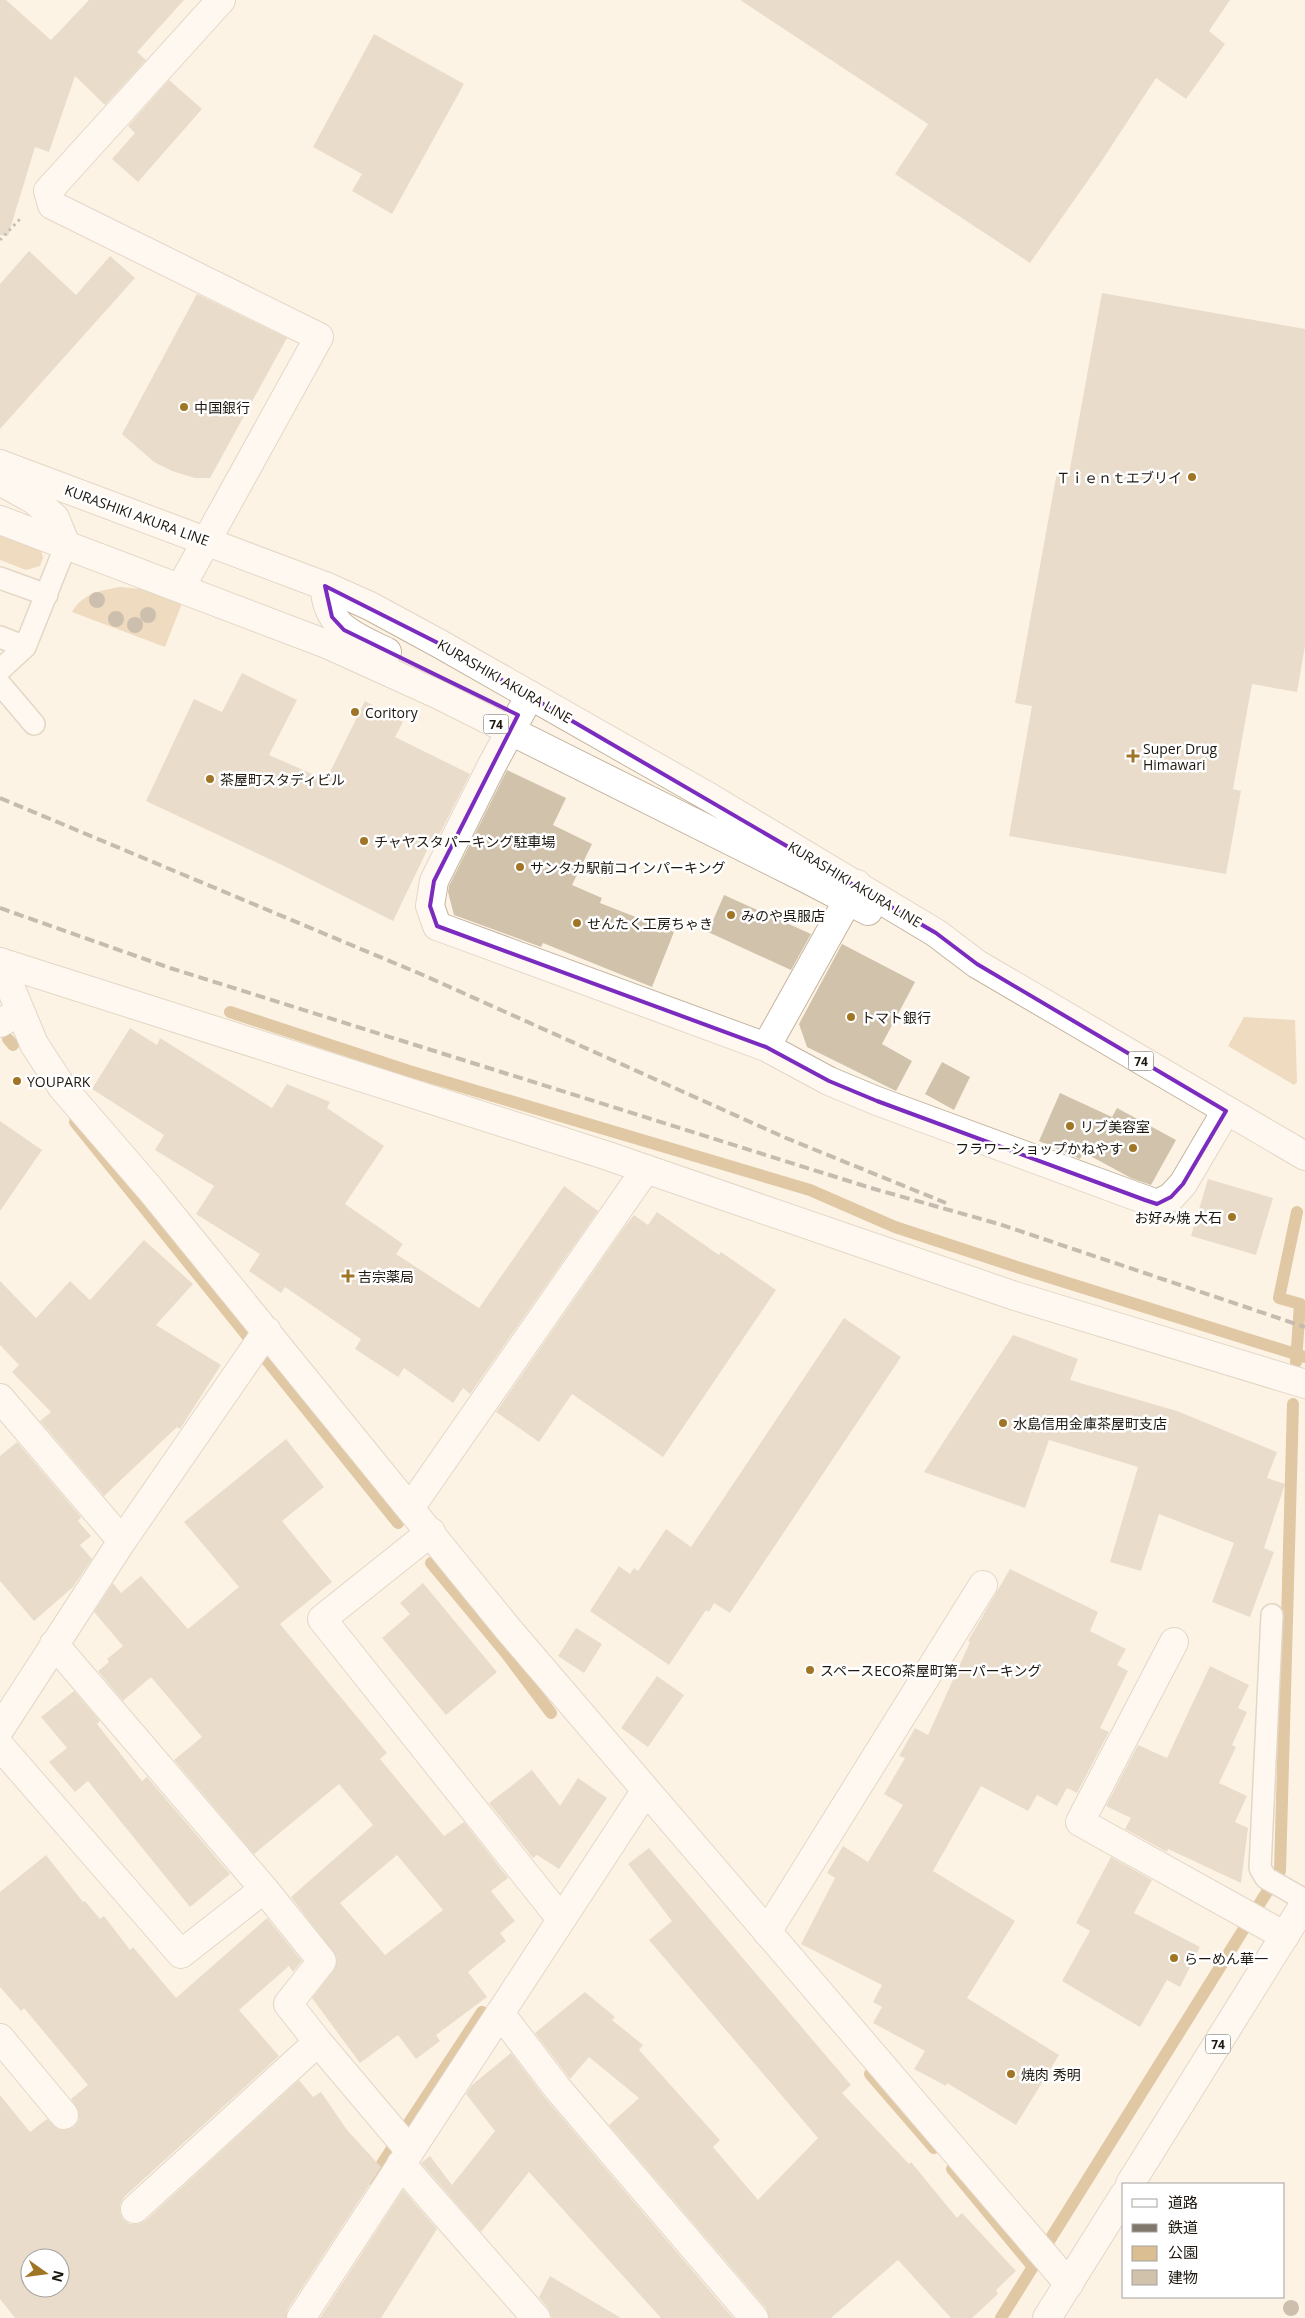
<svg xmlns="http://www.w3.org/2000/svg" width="1305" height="2318" font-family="'Open Sans','Noto Sans JP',sans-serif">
<rect width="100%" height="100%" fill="#fdf3e5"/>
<!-- green -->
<path fill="#dbbe92" d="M0,529L41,549L43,558L40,566L26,570L0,560Z
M120,587L161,591L184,598L165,647L72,612C82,594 101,590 120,587Z
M1244,1017L1295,1020L1297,1082L1294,1085L1228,1046Z"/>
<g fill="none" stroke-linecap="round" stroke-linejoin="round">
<!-- stream -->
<path stroke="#bb9453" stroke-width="12" d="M230,1012L409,1071L810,1190L895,1227L1023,1269L1305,1357
M8,1039L13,1045
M75,1122L398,1523
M1296,1362L1300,1304L1279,1298L1297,1212
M431,1563L505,1652L551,1713
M870,2074L934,2148
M952,2169L1033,2267
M372,2179L482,2012
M1001,2318L1280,1871L1293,1404"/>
</g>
<!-- building -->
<path fill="#d1c2ab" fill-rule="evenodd" d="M0,0H6L51,40L89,0H184L137,52L146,60L105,105L75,76L49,152L35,147L8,236L0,235Z
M740,0H1230L1209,31L1225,44L1186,99L1156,78L1101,162L1030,263L895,174L928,124Z
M374,34L464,84L392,214L352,191L362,174L313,147Z
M169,80L202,109L138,182L112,159L135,133L128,126Z
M29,251L76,295L110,256L135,278L0,429V284Z
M1102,293L1305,329V646L1297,692L1252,684L1233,789L1241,791L1226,874L1009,836L1032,706L1015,703L1057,472L1069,474Z
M197,294L287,338L210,478H195L172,471L154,462L122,434Z
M242,673L297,700L269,755L326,780L365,701L403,722L395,737L470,774L435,843L434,836L393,921L284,866L146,801L194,699L222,712Z
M507,770L566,798L553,825L592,844L572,885L602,898L600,903L674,932L652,987L543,943L541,947L454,915L448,892L449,886Z
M724,895L811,934L791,970L708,932Z
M842,944L915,982L882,1044L912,1061L896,1091L807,1047L799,1024Z
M130,1028L157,1045L160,1038L272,1108L287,1084L330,1102L327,1108L384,1146L345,1204L403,1244L396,1254L479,1308L564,1186L598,1211L470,1394L463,1388L453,1403L404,1368L398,1377L355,1349L361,1339L285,1287L281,1293L249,1271L260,1254L196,1214L214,1186L155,1150L164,1135L92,1089Z
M942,1062L970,1077L954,1110L925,1094Z
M1060,1093L1112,1117L1117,1108L1176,1140L1151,1185L1131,1178L1083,1152L1080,1159L1039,1141Z
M0,1121L42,1150L0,1211Z
M1208,1179L1273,1198L1256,1255L1191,1236Z
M657,1212L719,1255L721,1252L776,1290L663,1457L572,1394L539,1442L496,1412L623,1229L634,1215L648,1225Z
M144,1240L193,1284L156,1325L221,1365L180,1429L177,1427L104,1496L40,1421L51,1412L12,1372L19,1365L0,1345V1281L36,1318L70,1281L90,1300Z
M844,1318L901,1357L730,1613L714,1603L709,1612L706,1610L669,1665L590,1611L619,1566L630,1574L634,1568L638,1571L666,1529L691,1547Z
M1013,1335L1078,1359L1070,1380L1177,1411L1277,1452L1267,1478L1285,1484L1264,1548L1274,1552L1250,1617L1212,1602L1234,1543L1159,1514L1141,1571L1110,1562L1138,1467L1049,1440L1025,1508L924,1472Z
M286,1439L324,1487L282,1521L332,1582L280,1624L387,1753L380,1759L444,1836L464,1822L508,1878L491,1891L515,1921L500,1933L506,1941L468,1972L487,1997L436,2035L440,2041L416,2059L398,2035L360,2063L312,1998L334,1970L337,1957L291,1897L373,1825L339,1784L254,1854L174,1760L202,1737L151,1677L123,1701L98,1671L109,1662L107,1659L123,1646L94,1612L113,1583L121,1593L141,1576L188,1629L239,1587L184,1522ZM397,1855L443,1910L385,1955L340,1903Z
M17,1442L81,1517L78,1521L91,1536L80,1545L92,1559L73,1587L34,1621L0,1581V1456Z
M1010,1569L1098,1612L1090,1631L1126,1649L1117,1665L1128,1671L1100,1728L1109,1732L1077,1793L1067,1788L1057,1806L1037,1795L1028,1811L981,1786L933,1871L1015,1921L967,1998L1059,2055L1016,2125L947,2083L946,2086L914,2069L925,2051L873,2023L882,2007L873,2002L882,1985L801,1944L835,1878L827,1873L843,1846L868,1862L903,1805L884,1794L905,1758L899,1756L915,1728L928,1735L970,1642L968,1641Z
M423,1583L497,1672L446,1715L382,1638L410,1614L400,1603Z
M576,1628L602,1644L584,1673L558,1656Z
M1210,1666L1249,1685L1238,1708L1247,1712L1232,1745L1236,1747L1219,1783L1247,1796L1235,1822L1248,1828L1241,1883L1168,1849L1167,1852L1125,1829L1131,1818L1106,1806L1138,1745L1167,1758Z
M657,1676L684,1695L648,1747L621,1728Z
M74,1691L100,1721L97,1724L142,1781L147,1777L230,1874L190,1907L88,1781L75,1792L49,1762L67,1748L41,1717Z
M532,1770L560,1806L578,1778L607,1798L559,1869L537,1855L533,1858L489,1803Z
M649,1848L851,2085L842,2093L909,2164L911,2162L957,2218L962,2213L1016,2271L996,2290L998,2294L972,2318H951L898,2260L831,2318H769L766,2308L609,2125L639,2098L589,2057L570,2079L535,2033L585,1992L615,2017L612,2020L643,2045L639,2050L720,2140L713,2147L758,2200L818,2138L649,1940L672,1921L628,1864Z
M46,1855L83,1902L85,1901L100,1919L104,1916L130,1950L133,1947L176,1998L267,1918L302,1961L293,1972L289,1966L239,2010L279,2056L124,2197L120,2205V2213L123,2219L130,2224H138L145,2221L299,2080L313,2097L321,2092L347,2130L381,2167L288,2309L286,2318H15L0,2299V2095L30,2132L47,2119L58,2129L66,2130L74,2127L79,2120V2112L71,2099L88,2085L24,2008L21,2011L0,1987V1892ZM30,2258H60V2288H30Z
M1111,1857L1152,1880L1134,1913L1200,1947L1180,1987L1167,1980L1140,2027L1062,1981L1090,1931L1076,1923Z
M511,2053L546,2099L733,2318H661L529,2172L481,2232L421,2163L430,2156L452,2185L495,2131L466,2094L472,2085Z
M403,2190L437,2229L381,2318H320Z
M550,2276L621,2318H552L548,2308L539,2297Z"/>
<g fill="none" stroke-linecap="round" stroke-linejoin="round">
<!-- service casing -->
<g stroke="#c4b59e" stroke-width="24">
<path id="service" d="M0,578L47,595
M0,637L25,647
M0,670L25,647L66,545
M0,684L34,724
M1272,1615L1260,1868L1266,1878L1305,1900"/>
</g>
<!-- minor casing -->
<g stroke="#c4b59e" stroke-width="30">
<path id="minor" d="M181,587L319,337L52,205L48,191L221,0
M530,695L492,765L434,881L430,906L437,926L766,1047L829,1081L877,1101L1157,1204L1171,1197L1183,1184L1226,1111
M0,962L34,1044L62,1087L150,1189L508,1629L1069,2284
M0,1023L20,1011
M766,1047L857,884
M0,1398L122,1541
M410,1508L646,1169
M431,1532L322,1619L561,1919
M1174,1642L1080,1822L1285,1936
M54,1644L264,1889
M0,1729L122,1541L267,1331
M0,1746L181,1954L264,1889L322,1961L288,2004L318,2042
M767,1932L983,1585
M500,2013L558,2089L754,2318
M0,2038L64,2115
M401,2164L536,2318
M135,2209L318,2042L410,2151
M301,2318L646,1790"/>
</g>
<!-- tertiary casing -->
<g stroke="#c4b59e" stroke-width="30">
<path id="tertiary" d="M0,962L605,1155L1015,1296L1305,1384"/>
</g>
<!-- primary casing -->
<g stroke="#c4b59e" stroke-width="30">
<path id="primary" d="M0,464L325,586L370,606L440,644L709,797L936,933L977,964L1305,1156
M0,481L34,500L55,518L66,545
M0,520L329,645L437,694L809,880L868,911
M325,586C325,627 355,636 387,652
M1130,2184L1305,1903
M1047,2318L1124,2195"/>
</g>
<!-- path -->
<path stroke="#857d72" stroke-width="3" stroke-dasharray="2.5 4" stroke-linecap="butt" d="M0,240L21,218"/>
<!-- service -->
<use href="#service" stroke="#fff" stroke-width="21"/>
<!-- minor -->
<use href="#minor" stroke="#fff" stroke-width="28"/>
<!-- tertiary -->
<use href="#tertiary" stroke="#fff" stroke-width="28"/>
<!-- primary -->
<use href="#primary" stroke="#fff" stroke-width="28"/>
<!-- rail -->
<path stroke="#80786d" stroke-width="4" stroke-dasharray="10 5" stroke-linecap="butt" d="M0,798L423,975L786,1138L946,1203
M0,908L170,968L871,1188L999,1224L1305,1327"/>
</g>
<!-- trees -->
<g fill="#90826b">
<circle cx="97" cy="600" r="8"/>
<circle cx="148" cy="615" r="8"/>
<circle cx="116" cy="619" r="8"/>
<circle cx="135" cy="625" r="8"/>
<circle cx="1291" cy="2308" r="8"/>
</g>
<!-- marked area -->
<path d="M0 0H1305V2318H0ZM325,586L440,644L936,933L977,964L1226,1111L1183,1184L1171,1197L1157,1204L1145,1200L877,1101L829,1081L766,1047L437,926L430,906L434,881L518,715L344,630L332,617Z" fill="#fdf3e5" fill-opacity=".55" fill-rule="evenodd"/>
<path fill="none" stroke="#7b2cbf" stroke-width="4" stroke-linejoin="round" d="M325,586L440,644L936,933L977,964L1226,1111L1183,1184L1171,1197L1157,1204L1145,1200L877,1101L829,1081L766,1047L437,926L430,906L434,881L518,715L344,630L332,617Z"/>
<!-- markers -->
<g fill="#a17526" stroke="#fff" stroke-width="2">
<circle cx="184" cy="407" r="5"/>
<circle cx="1192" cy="477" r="5"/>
<circle cx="355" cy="712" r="5"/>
<path d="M1130.5 748.5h5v5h5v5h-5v5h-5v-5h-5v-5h5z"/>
<circle cx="210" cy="779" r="5"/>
<circle cx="364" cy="841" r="5"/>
<circle cx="520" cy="867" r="5"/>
<circle cx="731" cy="915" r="5"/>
<circle cx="577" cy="923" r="5"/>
<circle cx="851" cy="1017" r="5"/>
<circle cx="17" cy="1081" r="5"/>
<circle cx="1070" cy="1126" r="5"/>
<circle cx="1133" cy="1148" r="5"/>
<circle cx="1232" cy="1217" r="5"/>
<path d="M345.5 1268.5h5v5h5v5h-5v5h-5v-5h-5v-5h5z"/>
<circle cx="1003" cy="1423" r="5"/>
<circle cx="810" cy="1670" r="5"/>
<circle cx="1174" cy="1958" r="5"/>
<circle cx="1011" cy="2074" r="5"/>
</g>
<g text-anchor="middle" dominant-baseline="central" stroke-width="5" stroke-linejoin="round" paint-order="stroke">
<!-- shield labels -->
<g fill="#fff" stroke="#615d57" stroke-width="1">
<rect x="483.5" y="714.5" width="25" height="19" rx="4"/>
<rect x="1128.5" y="1051.5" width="25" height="19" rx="4"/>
<rect x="1205.5" y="2034.5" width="25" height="19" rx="4"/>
</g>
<g font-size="12" font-weight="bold" fill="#1d170f">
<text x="496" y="724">74</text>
<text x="1141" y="1061">74</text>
<text x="1218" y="2044">74</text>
</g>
<!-- poi labels -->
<g font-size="14" fill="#1d170f" stroke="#fff" text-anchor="start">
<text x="194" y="407">中国銀行</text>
<text x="1182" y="477" text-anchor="end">Ｔｉｅｎｔエブリイ</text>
<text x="365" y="712">Coritory</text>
<text x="1143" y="748">Super Drug<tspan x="1143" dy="16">Himawari</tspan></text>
<text x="220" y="779">茶屋町スタディビル</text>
<text x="374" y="841">チャヤスタパーキング駐車場</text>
<text x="530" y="867">サンタカ駅前コインパーキング</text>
<text x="741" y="915">みのや呉服店</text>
<text x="587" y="923">せんたく工房ちゃき</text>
<text x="861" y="1017">トマト銀行</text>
<text x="27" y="1081">YOUPARK</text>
<text x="1080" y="1126">リブ美容室</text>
<text x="1123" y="1148" text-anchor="end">フラワーショップかねやす</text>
<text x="1222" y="1217" text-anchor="end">お好み焼 大石</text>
<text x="358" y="1276">吉宗薬局</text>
<text x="1013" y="1423">水島信用金庫茶屋町支店</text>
<text x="820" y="1670">スペースECO茶屋町第一パーキング</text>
<text x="1184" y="1958">らーめん華一</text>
<text x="1021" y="2074">焼肉 秀明</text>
</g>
<!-- street labels -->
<g font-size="14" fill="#1d170f" stroke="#fff">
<text transform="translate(137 515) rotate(20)">KURASHIKI AKURA LINE</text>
<text transform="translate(505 681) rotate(30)">KURASHIKI AKURA LINE</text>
<text transform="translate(855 884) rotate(31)">KURASHIKI AKURA LINE</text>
</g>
</g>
<!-- legend -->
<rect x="1122" y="2183" width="162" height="115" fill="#ffffff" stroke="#a5a29f"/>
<rect x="1132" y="2199" width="25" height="8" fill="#ffffff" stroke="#a5a29f"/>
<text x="1168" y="2208" font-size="15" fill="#1d170f">道路</text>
<rect x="1132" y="2224" width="25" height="8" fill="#80786d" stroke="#a5a29f"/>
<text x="1168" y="2233" font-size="15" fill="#1d170f">鉄道</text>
<rect x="1132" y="2246" width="25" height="15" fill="#dbbe92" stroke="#a5a29f"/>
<text x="1168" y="2258" font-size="15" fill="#1d170f">公園</text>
<rect x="1132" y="2270" width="25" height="15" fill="#d1c2ab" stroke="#a5a29f"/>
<text x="1168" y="2283" font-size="15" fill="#1d170f">建物</text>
<!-- north arrow -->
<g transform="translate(45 2273) rotate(104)"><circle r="24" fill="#ffffff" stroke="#a5a29f"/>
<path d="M0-4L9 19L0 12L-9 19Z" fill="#a17526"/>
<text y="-8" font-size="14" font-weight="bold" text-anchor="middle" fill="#1d170f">N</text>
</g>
</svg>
